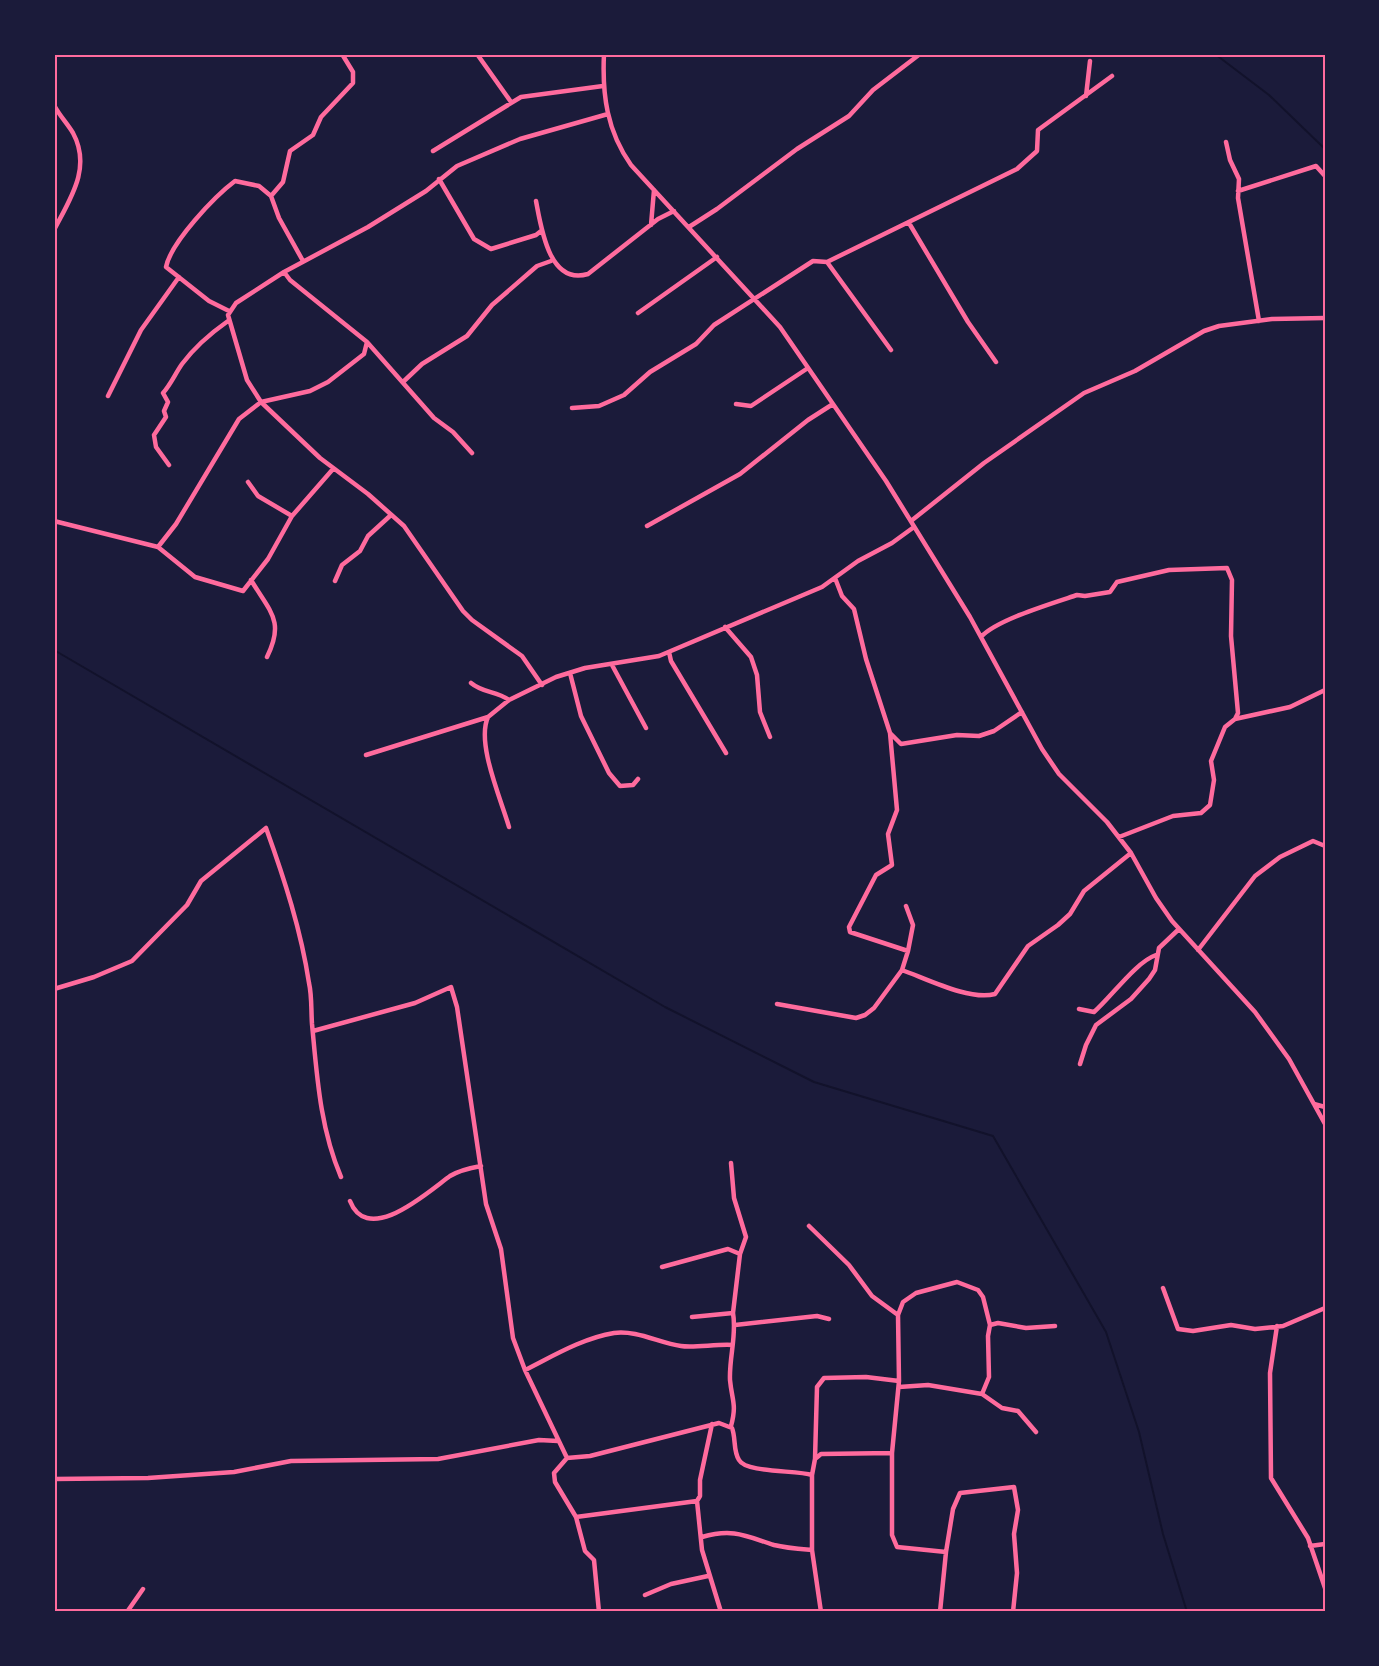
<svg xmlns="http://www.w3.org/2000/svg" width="1379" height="1666" font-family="'PT Sans Narrow',sans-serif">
<rect width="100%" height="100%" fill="#1b1b3a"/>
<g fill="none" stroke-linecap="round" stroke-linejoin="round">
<!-- stream -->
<path stroke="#12122b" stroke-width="2" d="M1215,54L1269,95L1325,149
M54,650L665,1007L814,1082L993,1136L1106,1332L1139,1432L1163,1534L1187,1612"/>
<!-- minor -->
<path stroke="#ff6b9d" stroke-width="4.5" d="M477,54L511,102
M604,54C602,95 607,131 631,165L780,327L886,481L970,617L1042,749L1059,774L1107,822L1131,853L1156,898L1172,921L1255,1012L1289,1059L1325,1124
M54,56L56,54
M1086,96L1090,61
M54,105C59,115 67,123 73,133C92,168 70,199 54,230
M1226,142L1230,160L1239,179L1238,198L1259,321
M433,151L521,97L603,86
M439,179L474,239L491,249L536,235L541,231
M1238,191L1316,166L1325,176
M271,196L283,182L290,151L313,135L321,117L353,83V72L342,54
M536,201C541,227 549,286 588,274L658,219L674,211
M909,223L968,322L996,362
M651,225L654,190
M689,227L717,209L797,149L849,116L873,90L920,54
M827,262L1017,169L1037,151L1038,130L1112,76
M284,272L290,280L367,342L434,418L453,432L472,453
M229,311L209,301L166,267C171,242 215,196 235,181L259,186L271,196L279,218L303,261
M638,313L717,257
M403,382L422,364L467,336L492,305L537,266L551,261
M108,396L141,330L179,277
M736,404L751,406L808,368
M572,408L599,406L624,395L650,372L696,344L714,325L813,261L827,262L891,350
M169,465L156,447L154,435L166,417L164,411L168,402L163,393C171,384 175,374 182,364C194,348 211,333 228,321
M248,482L258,496L292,516
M54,521L158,547L195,577L243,591L268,559L292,516L333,469
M911,521L984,463L1084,393L1135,371L1204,331L1219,326L1272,319L1325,318
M647,526L740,474L808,420L833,404
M158,547L176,524L239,419L261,402L310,391L328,382L364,354L367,342
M835,578L842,596L854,609L866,659L890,733L901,744L957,735L979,736L994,731L1022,712
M251,580C270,612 285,621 267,657
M335,581L342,565L360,551L368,536L391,515
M725,627L751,657L757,675L760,712L770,737
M981,637C996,620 1053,603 1077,595L1085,596L1110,592L1117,582L1169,570L1227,568L1232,580L1231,636L1238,713L1235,719
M669,652L671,661L726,753
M612,665L646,728
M570,673L581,716L609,773L620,786L633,785L638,779
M471,683C483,693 496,691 509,700
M542,685L522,656L472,620L463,611L404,526L368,494L320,458L261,402L247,380L228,315L236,303L284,272L368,227L426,191L457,166L520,139L608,114
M488,717C476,743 501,799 509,827
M366,755L488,717L509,700L556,677L585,668L659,656L822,587L858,561L892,543L914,527
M1119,837L1173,816L1201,813L1210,805L1214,780L1211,761L1225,727L1235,719L1290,707L1325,690
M906,906L913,925L908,951
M1198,950L1255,876L1280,857L1313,841L1325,846
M902,970C927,979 970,1001 995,994L1028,946L1058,925L1070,914L1084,891L1131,853
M54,989L94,977L132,961L187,905L201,881L266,828C284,878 301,930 309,983C312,996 311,1010 312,1024C317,1076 320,1128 341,1177
M777,1004L856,1018L865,1015L874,1008L902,970L908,951L850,932L849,927L876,875L892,865L888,834L897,810L890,733
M1079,1009L1094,1012C1112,996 1136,962 1156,955
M313,1031L415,1003L451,987L457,1007L486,1204L501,1249L513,1338L525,1370L567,1458L590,1456L719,1423L732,1428C736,1438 733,1451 739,1460C746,1473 796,1470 812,1475
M1080,1064L1086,1045L1096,1025L1131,999L1149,979L1155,970L1159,948L1179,929
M1314,1104L1325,1107
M731,1163L734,1198L746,1237L740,1254
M350,1201C368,1247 429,1191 450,1176C460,1170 470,1168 481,1166
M809,1226L849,1265L872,1296L898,1315
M662,1267L728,1249L740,1254L733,1313
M1163,1288L1178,1329L1193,1331L1231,1325L1255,1329L1283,1326L1325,1308
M692,1317L733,1313C737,1335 729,1357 730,1380C732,1401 737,1404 731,1426
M735,1325L817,1316L829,1319
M990,1325L998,1323L1026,1328L1055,1326
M1277,1326L1270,1373L1271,1478L1308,1538L1325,1588
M525,1370C553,1356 583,1338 614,1333C637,1330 659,1343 681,1346C693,1348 717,1344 732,1345
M899,1387L928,1385L982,1394L1002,1408L1018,1411L1036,1432
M892,1453V1535L897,1547L946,1552L940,1612
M567,1458L554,1473L555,1482L576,1517L585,1551L594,1560L599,1612
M815,1459L817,1387L824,1378L866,1377L899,1381
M54,1479L148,1478L234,1472L291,1461L438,1459L539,1440L558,1441
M697,1501L702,1550L721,1612
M576,1517L697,1501L700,1496V1480L712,1424
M702,1537C733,1528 746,1536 774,1545C786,1548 800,1549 812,1550
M1310,1546L1325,1544
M946,1552L953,1509L960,1493L1014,1487L1018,1510L1014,1534L1017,1573L1013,1612
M645,1595L671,1584L708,1576
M127,1612L143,1589
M821,1612L812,1550V1475L815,1459L821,1454L892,1453L899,1381L898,1315L903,1302L916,1293L957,1282L978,1290L983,1297L990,1325L988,1336L989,1377L982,1394"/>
</g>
<!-- border -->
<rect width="1379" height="1666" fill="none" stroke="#1b1b3a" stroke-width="111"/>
<rect x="56" y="56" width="1268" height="1554" fill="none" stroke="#ff6b9d" stroke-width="2"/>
</svg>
